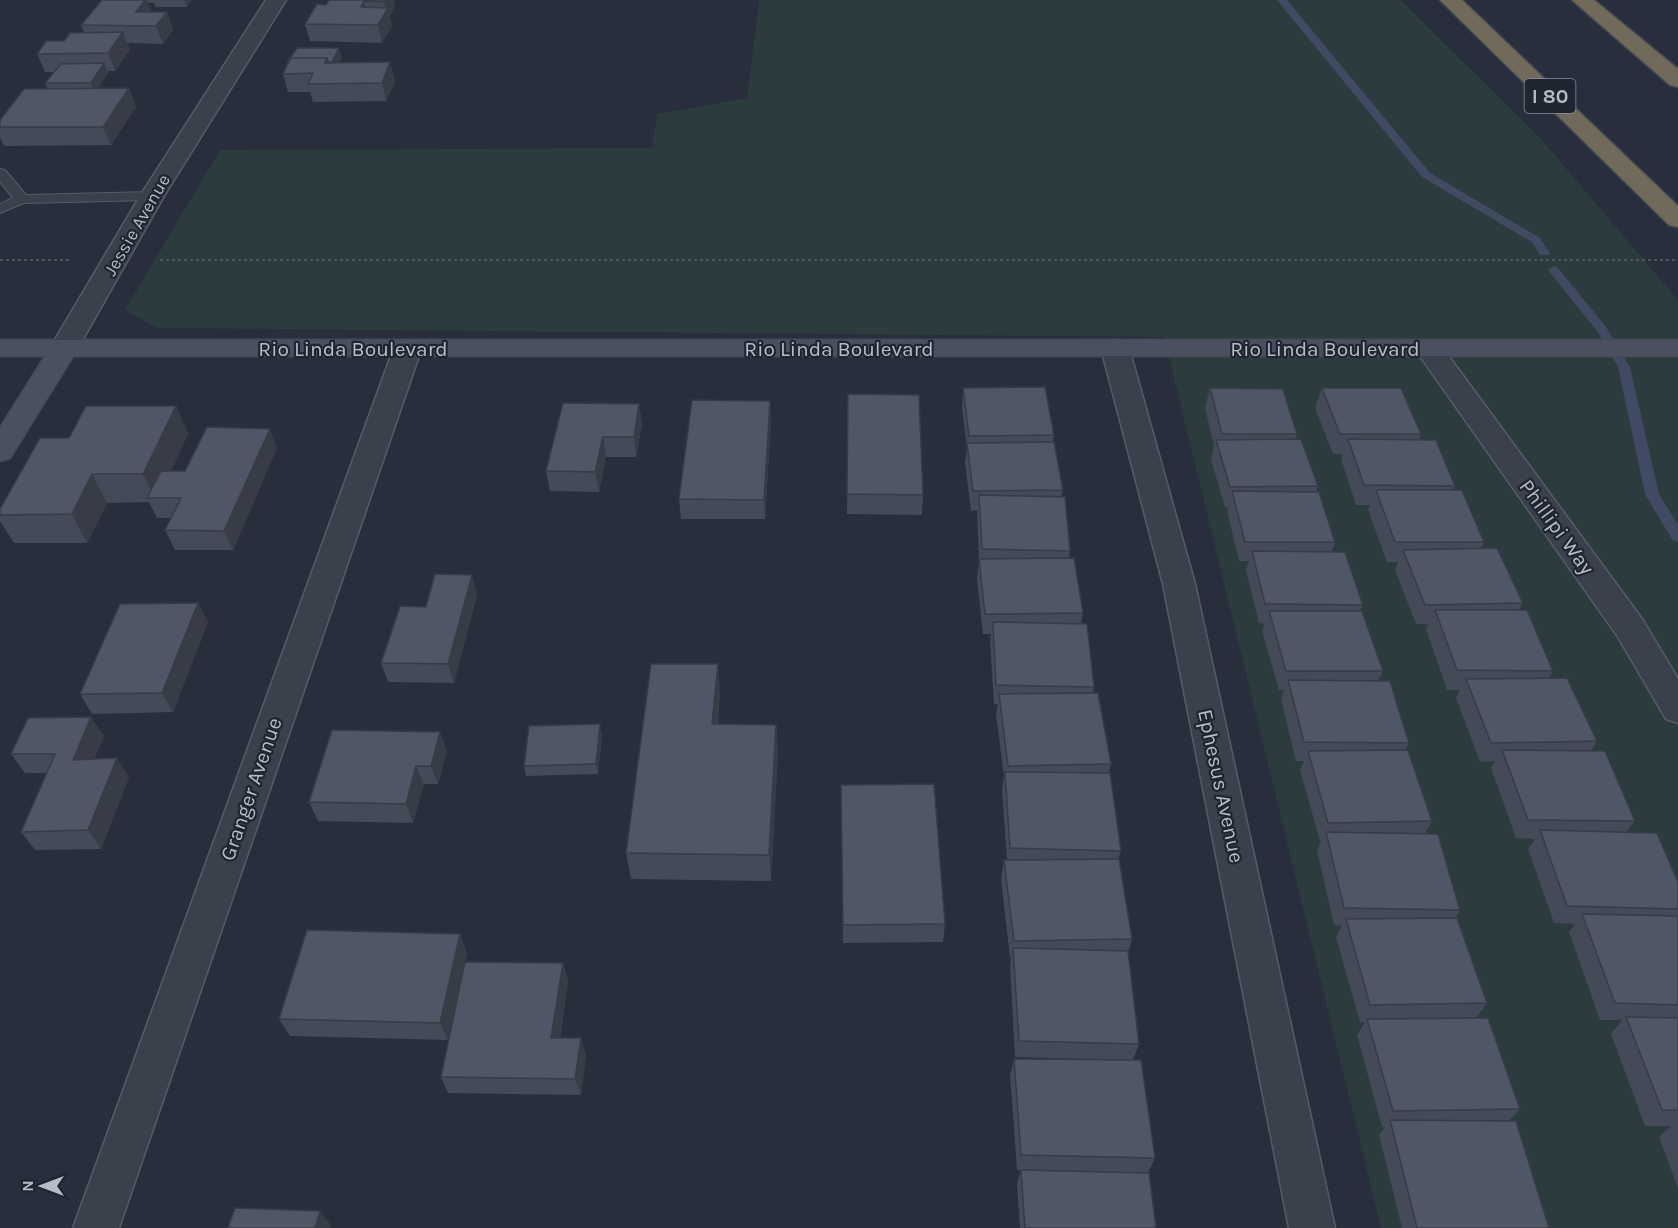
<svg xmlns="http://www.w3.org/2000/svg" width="1678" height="1228" font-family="Karla,sans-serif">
<rect width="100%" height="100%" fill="#282e3c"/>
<!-- green -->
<path fill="#2b3b3e" d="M759,0H1401L1541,139L1678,300V1228H1381L1164,337L157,328L125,310L220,150L652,148L657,114L747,98Z"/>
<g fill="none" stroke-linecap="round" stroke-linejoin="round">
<!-- stream -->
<path fill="#404b63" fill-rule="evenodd" d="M1277,0H1287L1430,173L1540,238L1550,253L1548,255H1540L1532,242L1422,177Z
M1554,266L1558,268L1606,327L1630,367L1659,494L1678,525V542L1673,541L1645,494L1618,367L1597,331L1548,270Z"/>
<!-- lane casing -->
<g stroke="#565c67" stroke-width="2">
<path id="lane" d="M0,169L5,170L26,195L152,192L159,196L152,200L24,203L0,213V204L13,198L0,182Z"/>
</g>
<!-- street casing -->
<g stroke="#565c67" stroke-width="3">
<path id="street" d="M266,0H286L164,196L78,348L74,354L64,356L54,354L50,348L140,196Z
M1115,340L1125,342L1129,348L1195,584L1335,1228H1289L1163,584L1101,348L1105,342Z
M1429,341L1439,343L1642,619L1678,679V723L1666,719L1618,637L1415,349L1419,343Z
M407,342L417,344L421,350L119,1228H73L393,350L397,344Z"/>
</g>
<!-- secondary casing -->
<g stroke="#454a55" stroke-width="3">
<path id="secondary" d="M0,340H1678V356H73L10,458L0,461V428L45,356H0Z"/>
</g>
<!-- highway casing -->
<g stroke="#434954" stroke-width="3">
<path id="highway" d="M1440,0H1462L1678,206V227L1669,225Z
M1572,0H1594L1678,69V87L1670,85Z"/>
</g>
<!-- path -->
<path stroke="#4a585c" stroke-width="2" stroke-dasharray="3 3" stroke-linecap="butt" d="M0,260H71
M160,260H1678"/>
<!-- lane -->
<use href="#lane" fill="#3b414c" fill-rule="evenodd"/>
<!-- street -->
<use href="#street" fill="#3b414c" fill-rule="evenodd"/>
<!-- secondary -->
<use href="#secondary" fill="#4a505f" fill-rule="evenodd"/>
<!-- highway -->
<use href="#highway" fill="#716a5a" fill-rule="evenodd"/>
</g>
<!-- wall -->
<path fill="#444a57" d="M101,0H192L187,7H155L154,3H148L151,12H167L173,30L163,44L127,43L130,50L115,71H108V73L98,88H129L136,107L111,145L4,146L0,138V120L48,89L45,83L54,72H45L37,54L84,32L81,25L101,1Z
M329,0H394L395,7L390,16L392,26L382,43L310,41L305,24L326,5Z
M342,58L339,63L390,62L395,81L386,101L313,102L310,92H288L283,74L288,61Z
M963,388L1054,435L1053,442L1063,490L1061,497L1070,551L1069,558L1083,613L1081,624L1094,687L1093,693L1111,764L1109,773L1121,851L1118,859L1132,939L1128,953L1139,1044L1133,1060L1155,1158L1148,1173L1087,1172L1156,1228H1020L1017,1184L1021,1170H1017L1010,1075L1014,1059L1120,1060L1015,1057L1010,965L1011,958H1010L1001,879L1004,860H1007L1002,790L1004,776L996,714L998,704H994L990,641L991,634H983L977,579L979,560L977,510L971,511L965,463L967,448L962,408Z
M1210,388L1297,434L1295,439L1318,486L1316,492L1335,542L1332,551L1363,605L1360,611L1383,671L1378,681L1409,743L1405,750L1432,821L1425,834L1460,910L1456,918L1487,1003L1476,1018L1520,1109L1509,1121L1549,1228H1402L1379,1135L1385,1127H1382L1357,1035L1365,1022H1360L1336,937L1342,926L1334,925L1317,850L1321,841H1320L1300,770L1304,761H1296L1281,699L1284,690H1279L1262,631L1265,624L1259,623L1246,570L1249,561H1239L1227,511L1228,507H1225L1211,460L1214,445L1205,408Z
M1322,388L1421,434L1419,440L1455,486L1453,490L1484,542L1481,549L1523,603L1519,610L1553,671L1549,678L1597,741L1591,751L1635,821L1626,832L1678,882V1188L1659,1137L1671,1126H1645L1611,1034L1622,1020H1600L1569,932L1575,924L1554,923L1528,849L1535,839L1516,838L1491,768L1495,761L1480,762L1456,698L1460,690H1447L1426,629L1428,624H1416L1395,570L1398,562H1387L1368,510L1370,505H1356L1341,459L1343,454H1333L1315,408Z
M848,394L923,495L922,515L847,514Z
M770,401L771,421L765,519H681L679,499Z
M639,404L642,424L636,457H606L599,492L550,491L546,471Z
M176,406L188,434L171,471H185L277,448L233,550H175L165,530L171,518H157L149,502L107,503L87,543H14L0,521V509L69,438Z
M477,595L454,683L388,682L381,663L426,607Z
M208,622L173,712L92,714L80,694Z
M720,692L718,724L776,725L778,752L771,881L631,879L626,853Z
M602,734L598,774L526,776L524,766Z
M104,736L94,759L129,777L101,849L35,850L21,832L46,773H25L11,754Z
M447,751L438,784H424L413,823L318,821L309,802Z
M841,785L945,924L943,942L843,943Z
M467,952L448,1040L290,1036L279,1019Z
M563,963L568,981L560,1038L586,1055L581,1095L448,1093L441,1077Z"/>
<!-- shaded-wall -->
<path fill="#373c47" d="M145,0H147L153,16L136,12Z
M184,0H192L187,7Z
M385,0H394L395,7L390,16L392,26L382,43L378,25L387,11L384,2Z
M364,1L369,19L361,7Z
M167,12L173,30L163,44L156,26Z
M123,32L130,50L115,71L108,53Z
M339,48L342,58L334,71L332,62Z
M390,62L395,81L386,101L382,83Z
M104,63L108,73L95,93L91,83Z
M129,88L136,107L111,145L103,127Z
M770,401L771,421L765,519L764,500Z
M639,404L642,424L636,457L634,437Z
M176,406L188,434L159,498H155L143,474Z
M270,429L277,448L233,550L224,531Z
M603,437L606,457L599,492L595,472Z
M92,474L107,503L87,543L72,514Z
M472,575L477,595L454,683L448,664Z
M198,603L208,622L173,712L162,693Z
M718,664L720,692L715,751L712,724Z
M91,717L104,736L86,778L73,760Z
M600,724L602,734L598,774L596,764Z
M776,725L778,752L771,881L769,855Z
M440,732L447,751L438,784L431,766Z
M117,758L129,777L101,849L88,830Z
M416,766L424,784L413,823L406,804Z
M460,934L467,952L448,1040L440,1023Z
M563,963L568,981L557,1054L551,1038Z
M581,1038L586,1055L581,1095L575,1079Z
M320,1211L331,1225L330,1228H315Z"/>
<!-- building -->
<path fill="#4f5665" stroke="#373c47" stroke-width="1.5" d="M102,0H145L136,12H167L156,26L81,25Z
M329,0H385L384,2L364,1L361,7L388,8L378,25L305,24L317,4L326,5Z
M123,32L108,53L37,54L46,41H64L70,33Z
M297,48H339L332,62H328L327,58H291L288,61Z
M291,58H327L325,63L390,62L382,83L308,84L313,73L283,74Z
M104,63L91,83H45L61,64Z
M129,88L103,127H0V120L24,89Z
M1045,387L1054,435L969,436L963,388Z
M1210,388L1283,389L1297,434H1222Z
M1322,388H1401L1421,434H1340Z
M848,394L919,395L923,495L847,494Z
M692,400L770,401L764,500L679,499Z
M563,403L639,404L634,437H603L595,472L546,471Z
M86,406H176L143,474H92L72,514L0,515V509L40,438H69Z
M207,427L270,429L224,531L165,530L181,498H147L161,471H185Z
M1301,439L1318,486L1230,487L1216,440Z
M1348,439L1436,440L1455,486L1364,485Z
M1054,442L1063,490L973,491L967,443Z
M1376,490H1462L1484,542H1395Z
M1232,491L1319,492L1335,542H1245Z
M979,495L1065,497L1070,551L982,549Z
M1497,548L1523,603L1425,605L1403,550Z
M1252,551L1345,552L1363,605L1265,604Z
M1074,558L1083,613L985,614L979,559Z
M435,574L472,575L448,664L381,663L400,606L426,607Z
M198,603L162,693L80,694L120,604Z
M1435,610H1527L1553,671L1457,670Z
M1269,611H1362L1383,671H1286Z
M993,622L1087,624L1094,687L996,685Z
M651,664H718L712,724L776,725L769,855L626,853Z
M1567,678L1597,741L1491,743L1466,679Z
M1288,680L1390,681L1409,743L1304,742Z
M1098,693L1111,764L1008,766L999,694Z
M91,717L73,760L117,758L88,830L21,832L55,754H11L28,718Z
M600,724L596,764L524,766L529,726Z
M332,730L440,732L431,766H416L406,804L309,802Z
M1408,750L1432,821L1328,823L1308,751Z
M1502,750L1605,751L1635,821L1528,820Z
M1005,772L1110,773L1121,851L1010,848Z
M934,784L945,924L843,925L841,785Z
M1540,830L1657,833L1678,882V909L1567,906Z
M1326,832L1438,834L1460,910L1344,908Z
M1119,859L1132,939L1014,941L1004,860Z
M1582,914L1678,916V1005L1615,1003Z
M1457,918L1487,1003L1370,1005L1346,919Z
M307,930L460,934L440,1023L279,1019Z
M1013,948L1128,951L1139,1044L1019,1041Z
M465,962L563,963L551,1038H581L575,1079L441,1077Z
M1626,1017L1678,1018V1110H1662Z
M1488,1018L1520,1109L1393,1111L1367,1019Z
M1014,1059L1141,1060L1155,1158L1021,1155Z
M1390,1120L1516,1121L1549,1228H1417Z
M1021,1170L1149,1173L1156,1228H1025Z
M235,1208L320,1211L315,1228H228Z"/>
<g text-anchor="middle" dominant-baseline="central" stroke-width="4.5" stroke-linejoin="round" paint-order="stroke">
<!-- far-street labels -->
<g font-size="18" fill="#b8bcc7" stroke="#202631">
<text transform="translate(137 225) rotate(-60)">Jessie Avenue</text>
</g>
<!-- shield labels -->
<rect fill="#202631" stroke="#8a8f9a" stroke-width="1.5" x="1524.5" y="79" width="51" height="34" rx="4.5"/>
<g font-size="20" font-weight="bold" fill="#b8bcc7">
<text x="1550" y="96">I 80</text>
</g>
<!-- street labels -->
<g font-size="21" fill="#b8bcc7" stroke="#202631">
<text x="353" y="349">Rio Linda Boulevard</text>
<text x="839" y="349">Rio Linda Boulevard</text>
<text x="1325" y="349">Rio Linda Boulevard</text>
<text transform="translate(1557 527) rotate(54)">Phillipi Way</text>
<text transform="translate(1221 786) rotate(78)">Ephesus Avenue</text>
<text transform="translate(251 789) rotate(-71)">Granger Avenue</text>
</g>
</g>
<!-- north arrow -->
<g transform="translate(42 1186) rotate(270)" stroke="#202631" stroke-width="4.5" paint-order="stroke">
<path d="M0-4.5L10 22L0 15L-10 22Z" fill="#b8bcc7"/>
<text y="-9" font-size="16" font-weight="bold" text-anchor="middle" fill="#b8bcc7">N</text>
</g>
</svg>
